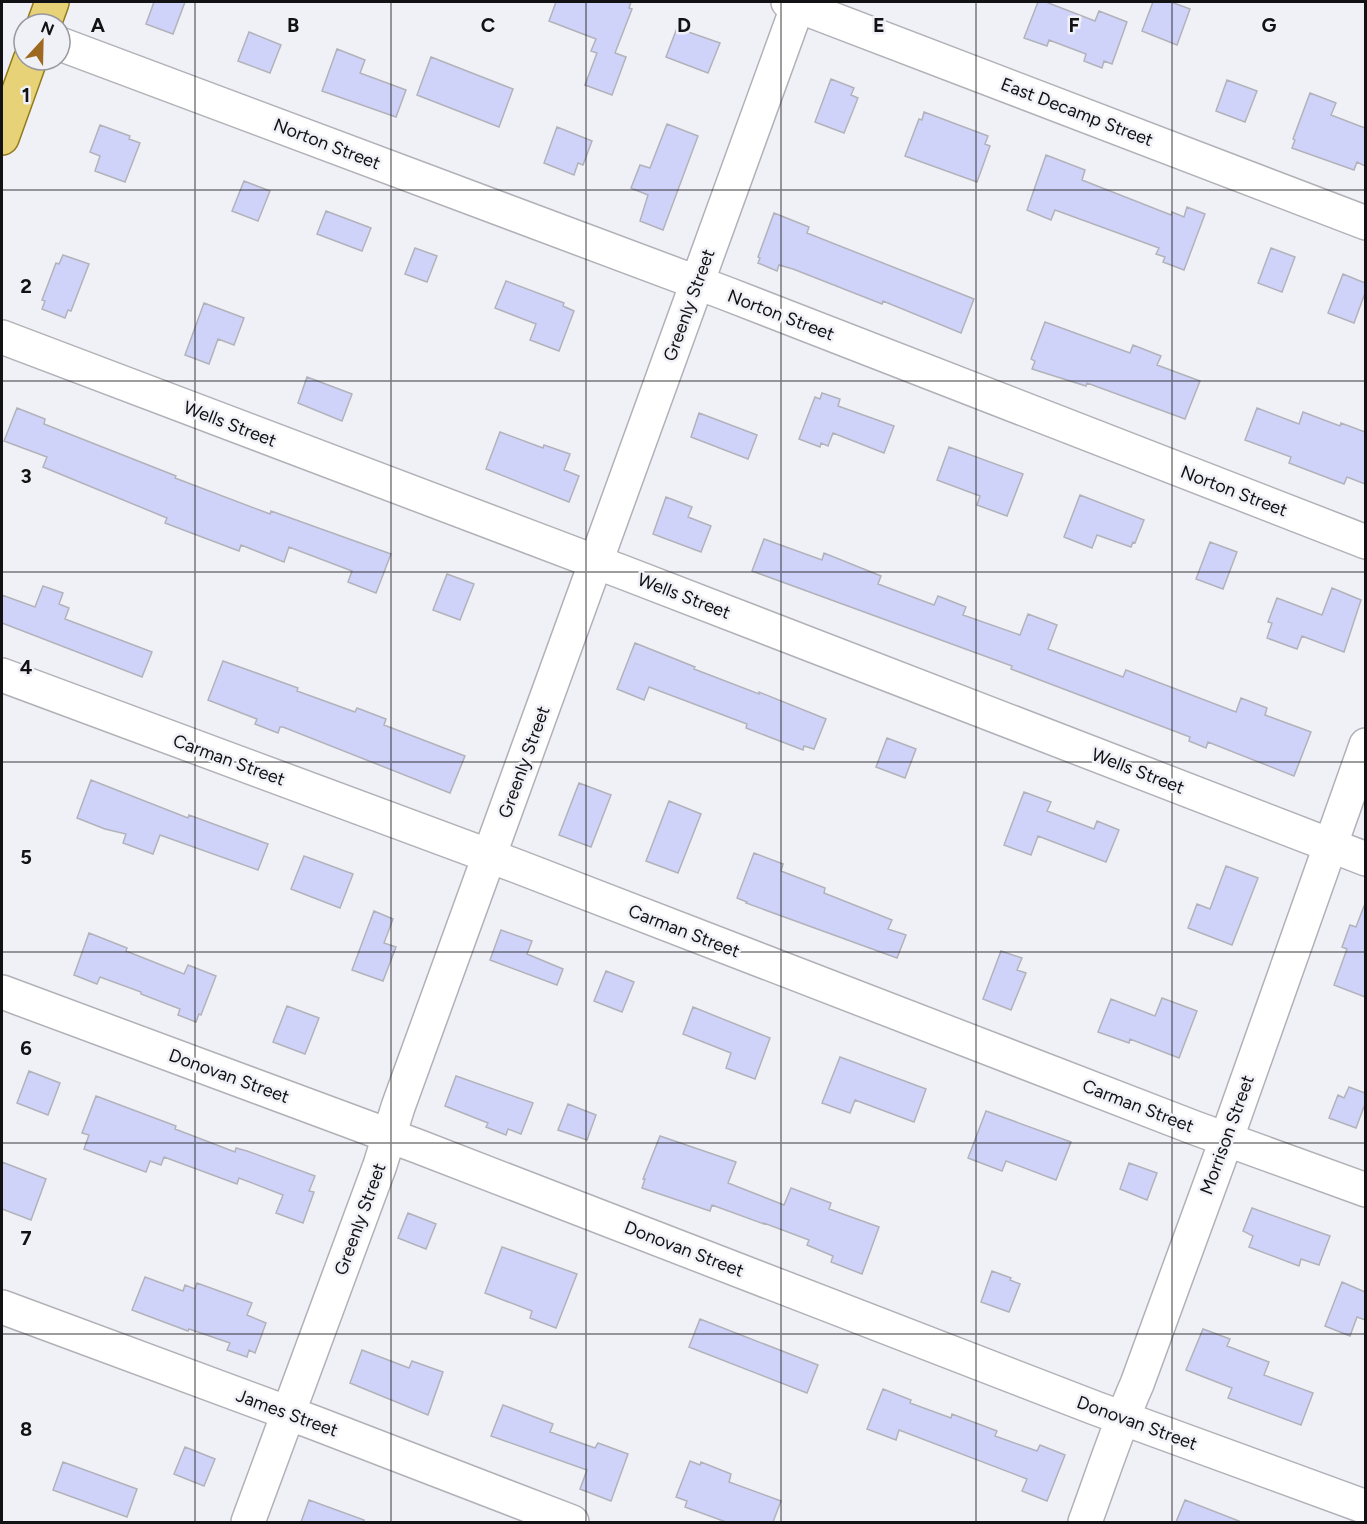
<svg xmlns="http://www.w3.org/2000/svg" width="1367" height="1524" font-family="Figtree,sans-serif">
<rect width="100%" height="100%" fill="#f0f0f7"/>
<!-- building -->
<path fill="#d0d3f9" stroke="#b2b3ba" stroke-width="1.5" d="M154,2H185L173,34L146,24Z
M556,2H631L629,8L632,9L615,53L626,57L612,95L585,85L597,53L591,51L596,39L549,21Z
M1038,2H1046L1095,21L1099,11L1127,22L1112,64L1104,61L1102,68L1084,61L1086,54L1049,40L1047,46L1024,38Z
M1153,2H1171L1190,9L1177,45L1142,31Z
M677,28L720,43L708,73L666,57Z
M249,32L281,45L270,73L238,61Z
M337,49L365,60L360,73L406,90L396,117L322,91Z
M431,57L513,89L499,127L417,95Z
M831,79L854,88L851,95L858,98L844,133L815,122Z
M1227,80L1257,91L1245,122L1216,111Z
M1310,93L1336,103L1331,115L1365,128V166L1357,162L1354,170L1292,148L1295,140L1293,139Z
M924,112L988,136L985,144L990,146L977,182L905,156L919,119L922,120Z
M667,124L698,136L663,230L640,221L648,195L631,188L640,165L650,168Z
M100,125L130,136L129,139L140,143L125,182L95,171L100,156L90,152Z
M557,127L592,141L583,165L578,163L574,175L544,163Z
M1046,155L1085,170L1082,180L1171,215L1172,212L1184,217L1187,207L1205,214L1184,270L1163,262L1165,257L1156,254L1159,248L1118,233L1055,210L1051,220L1027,210Z
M244,181L270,191L258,221L232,211Z
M326,211L371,228L362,251L317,234Z
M774,213L809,227L807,233L974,299L961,333L883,301L882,304L793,269L779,265L777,271L758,263L760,258L758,257Z
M415,248L437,256L427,282L405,274Z
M1271,248L1295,257L1282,292L1258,283Z
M63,255L89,264L71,311L68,310L65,318L42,309L45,301L42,300L56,263L59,264Z
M1343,274L1365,283V293L1354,323L1328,313Z
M506,281L564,303L563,306L574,311L559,351L530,340L536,324L495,308Z
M204,303L244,318L234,345L218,339L209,364L185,355Z
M1045,322L1130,353L1133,345L1161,356L1157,365L1200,381L1185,419L1087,383L1086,386L1032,369L1035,361L1031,359Z
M307,377L352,394L342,421L298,403Z
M822,393L840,399L838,406L894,426L884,453L833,433L828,446L821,443L820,447L799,439L815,397L820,399Z
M17,408L45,419L44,424L176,476L175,478L270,514L271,511L391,554L376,593L348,582L352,571L289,547L284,562L241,545L239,551L165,523L167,518L43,467L47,457L4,441Z
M1257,408L1299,424L1303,412L1340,426L1341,423L1365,432V484L1347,477L1344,484L1289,463L1291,457L1245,440Z
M699,413L757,435L748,459L691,437Z
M500,432L543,448L544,445L570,454L564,470L579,476L569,502L486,469Z
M949,447L1023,474L1007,516L977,505L980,496L937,480Z
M1080,495L1144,520L1135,543L1133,542L1131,547L1097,535L1092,548L1064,537Z
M666,497L692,507L688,517L711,526L701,552L653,534Z
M764,539L822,560L824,553L881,576L878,584L934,605L938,596L966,607L963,615L1020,635L1028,614L1057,625L1048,649L1123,677L1126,670L1236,712L1241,698L1267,708L1265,715L1311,732L1294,776L1208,742L1206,748L1189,741L1190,737L1011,669L1012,666L752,571Z
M1210,542L1237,552L1223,589L1196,579Z
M447,574L474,584L460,620L433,610Z
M43,586L63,593L59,604L69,608L65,619L152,652L142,677L2,623V595L35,607Z
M1332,588L1361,600L1344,652L1302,636L1297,649L1267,638L1272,623L1268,622L1277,598L1322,615Z
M635,643L695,667L694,669L759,694V692L826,719L814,749L804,746L803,750L746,728L747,724L649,687L644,700L617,689Z
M223,661L298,688L297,691L355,712L357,708L386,719L384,725L465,756L450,793L283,727H280L278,733L255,724L257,719L208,700Z
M887,738L916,749L905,778L876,767Z
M91,780L188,818L189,815L268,844L258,870L160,835L153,854L123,843L126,834L105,829L77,818Z
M579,783L611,795L591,847L559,835Z
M1024,792L1051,802L1047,811L1094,829L1097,821L1119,830L1106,862L1038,836L1031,855L1004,845Z
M669,801L701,814L678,873L646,861Z
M754,853L783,864L781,871L825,888L824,893L892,920L888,929L906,935L897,958L746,903L747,902L737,898Z
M304,856L353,874L340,908L291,889Z
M1226,866L1258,878L1232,945L1188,928L1197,904L1210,909Z
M1364,906L1365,907V997L1334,985L1347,949L1342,947L1350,925L1356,927Z
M374,911L393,919L384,943L396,947L383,981L352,970Z
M501,930L532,941L527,954L563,969L557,985L490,960Z
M89,933L127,948L126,951L184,974L188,965L216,976L201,1015L199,1014L196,1022L178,1015L180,1009L141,994V992L100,977L97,984L74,975Z
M1001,951L1022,958L1017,970L1026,973L1011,1010L983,999Z
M606,971L634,982L622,1012L594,1001Z
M1162,998L1197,1011L1179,1058L1130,1039L1129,1043L1098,1032L1111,999L1155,1016Z
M287,1006L319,1018L305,1054L273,1042Z
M693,1007L770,1038L755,1079L726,1068L731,1053L683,1034Z
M840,1057L926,1089L914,1122L855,1100L850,1113L822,1103Z
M29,1071L60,1083L48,1115L17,1103Z
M456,1076L533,1103L521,1134L508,1129L506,1135L486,1127L488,1123L445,1106Z
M1349,1087L1365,1093V1104L1356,1128L1329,1118L1338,1095L1344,1098Z
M96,1096L176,1126L175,1129L235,1152L236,1148L247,1151L315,1176L309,1191L314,1192L303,1223L276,1213L283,1195L239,1178L237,1184L164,1157L161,1165L150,1161L146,1172L84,1149L89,1135L82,1133Z
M568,1104L596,1115L587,1140L558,1130Z
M986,1111L1071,1142L1056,1180L1006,1161L1002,1171L968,1158Z
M660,1136L736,1162L728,1183L784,1205L791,1188L831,1203L829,1209L879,1227L862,1274L831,1262L833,1256L807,1245L809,1240L764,1223V1224L712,1205L710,1211L642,1188L645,1179H643Z
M2,1162L46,1179L31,1220L2,1209Z
M1129,1163L1157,1173L1147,1200L1120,1189Z
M1252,1208L1330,1236L1319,1265L1301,1259L1299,1266L1249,1247L1253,1236L1243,1231Z
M408,1213L436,1224L426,1249L398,1238Z
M502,1247L577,1274L556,1328L530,1318L532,1311L485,1293Z
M992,1271L1011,1278L1010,1280L1020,1284L1009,1312L981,1302Z
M145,1277L183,1291L185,1285L195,1289L197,1283L252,1303L247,1315L266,1323L255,1353L249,1350L247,1357L227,1350L230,1343L189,1329L188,1331L132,1310Z
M1342,1282L1365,1292V1320L1357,1317L1350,1336L1325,1326Z
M700,1319L818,1365L807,1393L689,1347Z
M1203,1329L1230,1339L1227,1346L1269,1362L1264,1375L1313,1393L1301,1425L1228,1398L1232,1388L1186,1370Z
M362,1350L409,1368L412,1361L443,1372L428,1415L350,1383Z
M883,1389L911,1400L910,1403L951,1418L952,1414L997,1431L995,1436L1037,1451L1040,1445L1065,1455L1047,1501L1022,1491L1027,1479L899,1430L896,1440L867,1429Z
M503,1405L553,1424L550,1432L595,1448L598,1443L628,1454L611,1501L580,1489L587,1470L491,1436Z
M185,1447L215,1459L204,1486L174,1474Z
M690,1461L700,1465L701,1462L731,1474L729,1482L781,1501L773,1522H726L685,1507L687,1501L676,1497Z
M63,1462L137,1489L127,1517L53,1490Z
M309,1500L364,1520V1522H301Z
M1185,1500L1239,1521L1238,1522H1176Z"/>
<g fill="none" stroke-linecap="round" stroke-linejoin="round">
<!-- minor casing -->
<g stroke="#b1b1b7" stroke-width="36">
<path id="minor" d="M788,2L1366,223
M60,44L725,293L1366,542
M2,337L625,573L1366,859
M2,675L519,867L1195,1128L1366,1190
M2,992L417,1146L1095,1408L1366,1507
M2,1307L315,1423L572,1522
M248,1522L380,1165L398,1107L799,2
M1085,1522C1102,1476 1117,1429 1137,1384L1219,1160L1366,745"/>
</g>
<!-- major casing -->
<g stroke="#927b1a" stroke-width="36">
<path id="major" d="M44,24L52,2
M2,138L30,60"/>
</g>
<!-- minor -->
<use href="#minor" stroke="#fff" stroke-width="33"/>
<!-- major -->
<use href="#major" stroke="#e7d277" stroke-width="33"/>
</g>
<!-- grid -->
<path fill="none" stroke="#121214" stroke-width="1.5" stroke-opacity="0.55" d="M195,2V1522M391,2V1522M586,2V1522M781,2V1522M976,2V1522M1172,2V1522M2,190H1366M2,381H1366M2,572H1366M2,762H1366M2,952H1366M2,1143H1366M2,1334H1366"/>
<g text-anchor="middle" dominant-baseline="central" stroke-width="5" stroke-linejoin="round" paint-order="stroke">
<!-- street labels -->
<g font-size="18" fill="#121214" stroke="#f0f0f7">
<text transform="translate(1077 112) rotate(21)">East Decamp Street</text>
<text transform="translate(327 144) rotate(21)">Norton Street</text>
<text transform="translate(689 305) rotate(-70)">Greenly Street</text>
<text transform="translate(781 315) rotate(21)">Norton Street</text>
<text transform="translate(230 424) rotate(21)">Wells Street</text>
<text transform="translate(1234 491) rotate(21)">Norton Street</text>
<text transform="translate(684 596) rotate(21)">Wells Street</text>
<text transform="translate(229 760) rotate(20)">Carman Street</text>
<text transform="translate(524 762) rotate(-70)">Greenly Street</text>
<text transform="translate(1138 771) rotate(21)">Wells Street</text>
<text transform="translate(684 931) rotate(21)">Carman Street</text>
<text transform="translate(229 1076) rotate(20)">Donovan Street</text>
<text transform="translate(1138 1106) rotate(21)">Carman Street</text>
<text transform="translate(1227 1135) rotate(-70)">Morrison Street</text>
<text transform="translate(360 1219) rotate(-70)">Greenly Street</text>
<text transform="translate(684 1249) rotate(21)">Donovan Street</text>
<text transform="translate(287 1413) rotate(20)">James Street</text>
<text transform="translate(1137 1423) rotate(20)">Donovan Street</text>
</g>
</g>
<g font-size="20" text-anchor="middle" font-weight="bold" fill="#121214" stroke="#f0f0f7" stroke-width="5" stroke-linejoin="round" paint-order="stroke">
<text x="98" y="32">A</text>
<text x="293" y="32">B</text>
<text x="488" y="32">C</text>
<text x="684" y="32">D</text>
<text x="879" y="32">E</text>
<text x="1074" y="32">F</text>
<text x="1269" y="32">G</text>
<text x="26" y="102">1</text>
<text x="26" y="293">2</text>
<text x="26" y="483">3</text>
<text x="26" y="674">4</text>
<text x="26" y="864">5</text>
<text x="26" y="1055">6</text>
<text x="26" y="1245">7</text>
<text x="26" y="1436">8</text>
</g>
<!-- border -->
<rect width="1367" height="1524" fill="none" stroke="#121214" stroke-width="6"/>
<!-- north arrow -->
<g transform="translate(42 42) rotate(22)"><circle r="28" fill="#f0f0f7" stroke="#97979c" stroke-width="1.5"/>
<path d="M0-4.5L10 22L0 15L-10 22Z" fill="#9d6920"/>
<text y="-9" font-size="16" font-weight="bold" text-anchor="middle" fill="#121214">N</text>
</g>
</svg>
